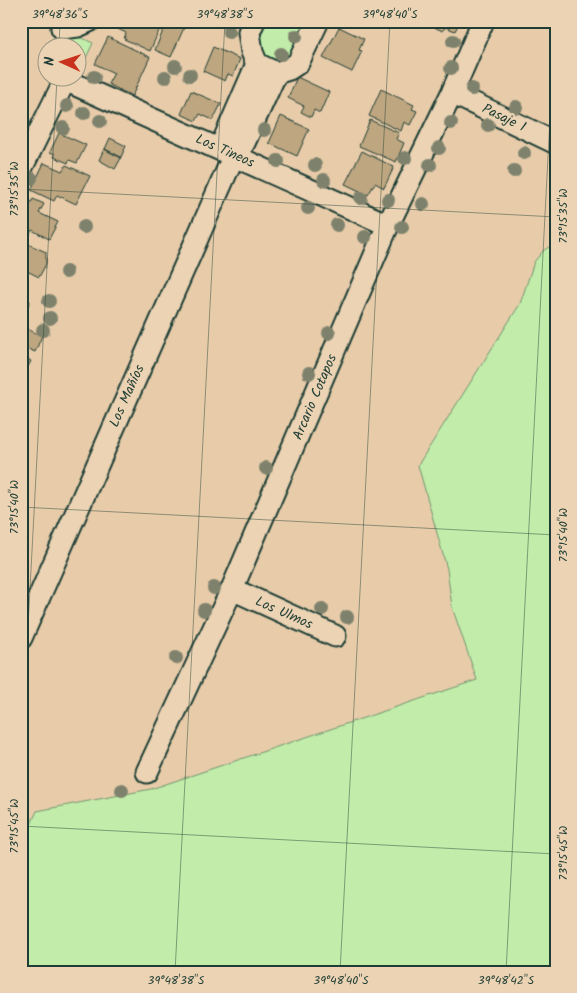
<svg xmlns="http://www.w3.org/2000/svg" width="577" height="993" font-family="Kalam,sans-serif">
<rect width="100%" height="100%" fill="#e8ccaa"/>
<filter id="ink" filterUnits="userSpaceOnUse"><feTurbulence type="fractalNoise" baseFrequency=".02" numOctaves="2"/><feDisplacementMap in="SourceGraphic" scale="10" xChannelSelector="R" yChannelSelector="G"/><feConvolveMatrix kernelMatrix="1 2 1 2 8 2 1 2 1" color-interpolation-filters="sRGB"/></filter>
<g filter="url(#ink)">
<!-- green -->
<path fill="#c1eca9" stroke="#70946e" d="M262,21H312L295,58C276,65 271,62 256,49Z
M76,35L93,43L78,75V48L68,47V43Z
M556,243V972H21V846L37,811L151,789L477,680L452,607L447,569L418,465L520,304L534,262L544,250Z"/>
<!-- building -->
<path fill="#bda680" stroke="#1f3d34" d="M115,21H156L162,24L150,51L124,39L126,33L112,26Z
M167,21H187L171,57L155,50Z
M357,21H375L372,28Z
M460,21L455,31L445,27L443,31L422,22Z
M339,27L364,39L359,50L362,51L352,72L323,58Z
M108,37L150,57L132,96L108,84L114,73L95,64Z
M213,47L240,59L233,76L228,74L225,81L203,71Z
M297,77L329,92L320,113L314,110L311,117L301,112L304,106L288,98Z
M381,89L414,105L412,109L417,111L410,125L404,122L401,131L369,116Z
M191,91L221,104L213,120L200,114L196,121L181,114Z
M281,116L309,129L297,156L269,143Z
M370,120L399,133L396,139L404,143L396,162L359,146Z
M59,133L86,145L77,163L69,160L68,163L54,157L55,154L50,152Z
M110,138L126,146L121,157L105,149Z
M104,149L121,158L115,169L99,160Z
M362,151L394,167L384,188L375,183L368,195L345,184Z
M44,163L62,171L66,165L90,176L76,204L57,195L54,201L31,190Z
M33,199L44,204L39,213L58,222L49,239L32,230L29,235L21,231V212L24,207L28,209Z
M28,244L46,252V264L39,277L21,268V253L23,254Z
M21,297L30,301L21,322Z
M21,326L42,336L35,352L21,346Z
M21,356L31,361L23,376L21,375Z"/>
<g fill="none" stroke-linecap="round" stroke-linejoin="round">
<!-- street casing -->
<g stroke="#1f3d34" stroke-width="25">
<path id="street" d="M254,21L249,32L252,52L257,64L276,73L289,69L298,63L318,21
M62,28L78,26L89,21
M65,78V80L388,225
M452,93L556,143
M220,149L257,64
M21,169L65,80
M232,589L335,636
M21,638L234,155L244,143L276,73
M147,772L232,589L388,225L452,93L483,21"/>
</g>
<!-- street -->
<use href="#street" stroke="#ebd3b4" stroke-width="21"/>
</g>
<!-- trees -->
<g fill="#7e826c">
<circle cx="229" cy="32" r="7"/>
<circle cx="296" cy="36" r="7"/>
<circle cx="453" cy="41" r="7"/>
<circle cx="281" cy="54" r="7"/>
<circle cx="175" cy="66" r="7"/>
<circle cx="451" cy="68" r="7"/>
<circle cx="190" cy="75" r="7"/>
<circle cx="94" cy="77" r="7"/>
<circle cx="165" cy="77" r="7"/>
<circle cx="472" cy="89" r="7"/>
<circle cx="67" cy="106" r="7"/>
<circle cx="516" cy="107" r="7"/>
<circle cx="84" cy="113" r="7"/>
<circle cx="100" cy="121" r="7"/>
<circle cx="451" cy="123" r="7"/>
<circle cx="488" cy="125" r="7"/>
<circle cx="63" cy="128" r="7"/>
<circle cx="264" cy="130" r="7"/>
<circle cx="439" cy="148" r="7"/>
<circle cx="524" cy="153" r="7"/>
<circle cx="405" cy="158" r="7"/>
<circle cx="278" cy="161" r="7"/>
<circle cx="315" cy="165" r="7"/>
<circle cx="430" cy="165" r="7"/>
<circle cx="514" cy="171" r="7"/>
<circle cx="31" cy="178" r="7"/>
<circle cx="324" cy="180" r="7"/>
<circle cx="361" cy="198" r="7"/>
<circle cx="388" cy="200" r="7"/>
<circle cx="423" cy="204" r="7"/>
<circle cx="308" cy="208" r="7"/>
<circle cx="337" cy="225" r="7"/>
<circle cx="84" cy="227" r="7"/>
<circle cx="402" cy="227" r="7"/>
<circle cx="365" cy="237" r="7"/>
<circle cx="66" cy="272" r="7"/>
<circle cx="49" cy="301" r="7"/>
<circle cx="50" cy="318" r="7"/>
<circle cx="43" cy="330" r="7"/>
<circle cx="329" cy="333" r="7"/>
<circle cx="309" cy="373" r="7"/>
<circle cx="266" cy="468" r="7"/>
<circle cx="214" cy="588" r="7"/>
<circle cx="322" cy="609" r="7"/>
<circle cx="204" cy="610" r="7"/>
<circle cx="347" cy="617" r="7"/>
<circle cx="176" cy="658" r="7"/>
<circle cx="122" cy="790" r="7"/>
</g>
</g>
<!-- ticks -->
<path fill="none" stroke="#1f3d34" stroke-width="1" stroke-opacity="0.45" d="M59,48L60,21M21,189L556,217M21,507L556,535M21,759L57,78M21,826L556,854M175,972L225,21M340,972L390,21M506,972L555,21"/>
<g text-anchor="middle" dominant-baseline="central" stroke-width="5" stroke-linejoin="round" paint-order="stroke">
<!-- street labels -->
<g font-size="14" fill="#1f3d34" stroke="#ebd3b4">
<text transform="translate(504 118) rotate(26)">Pasaje 1</text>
<text transform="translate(225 151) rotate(24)">Los Tineos</text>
<text transform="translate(127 396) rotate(-66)">Los Mañíos</text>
<text transform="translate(315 397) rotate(-67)">Arcario Cotapos</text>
<text transform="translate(284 613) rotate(24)">Los Ulmos</text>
</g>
</g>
<!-- margin -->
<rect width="577" height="993" fill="none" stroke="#ebd3b4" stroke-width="55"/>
<!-- north arrow -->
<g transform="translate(62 62) rotate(273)"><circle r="24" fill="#ebd3b4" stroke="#999781"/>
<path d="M0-4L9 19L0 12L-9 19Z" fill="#c8321e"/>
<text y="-8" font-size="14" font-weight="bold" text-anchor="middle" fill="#1f3d34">N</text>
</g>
<rect x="28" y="28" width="522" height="938" fill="none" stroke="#1f3d34" stroke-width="2"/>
<g font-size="12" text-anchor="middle" fill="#1f3d34">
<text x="60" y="18">39°48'36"S</text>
<text x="225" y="18">39°48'38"S</text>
<text x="390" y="18">39°48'40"S</text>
<text transform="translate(14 189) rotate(-90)" y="4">73°15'35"W</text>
<text transform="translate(563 216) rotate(-90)" y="4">73°15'35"W</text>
<text transform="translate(14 507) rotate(-90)" y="4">73°15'40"W</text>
<text transform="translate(563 535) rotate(-90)" y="4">73°15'40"W</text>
<text transform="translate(14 826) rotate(-90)" y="4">73°15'45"W</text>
<text transform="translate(563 853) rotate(-90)" y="4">73°15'45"W</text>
<text x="176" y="984">39°48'38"S</text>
<text x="341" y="984">39°48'40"S</text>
<text x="506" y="984">39°48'42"S</text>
</g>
</svg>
